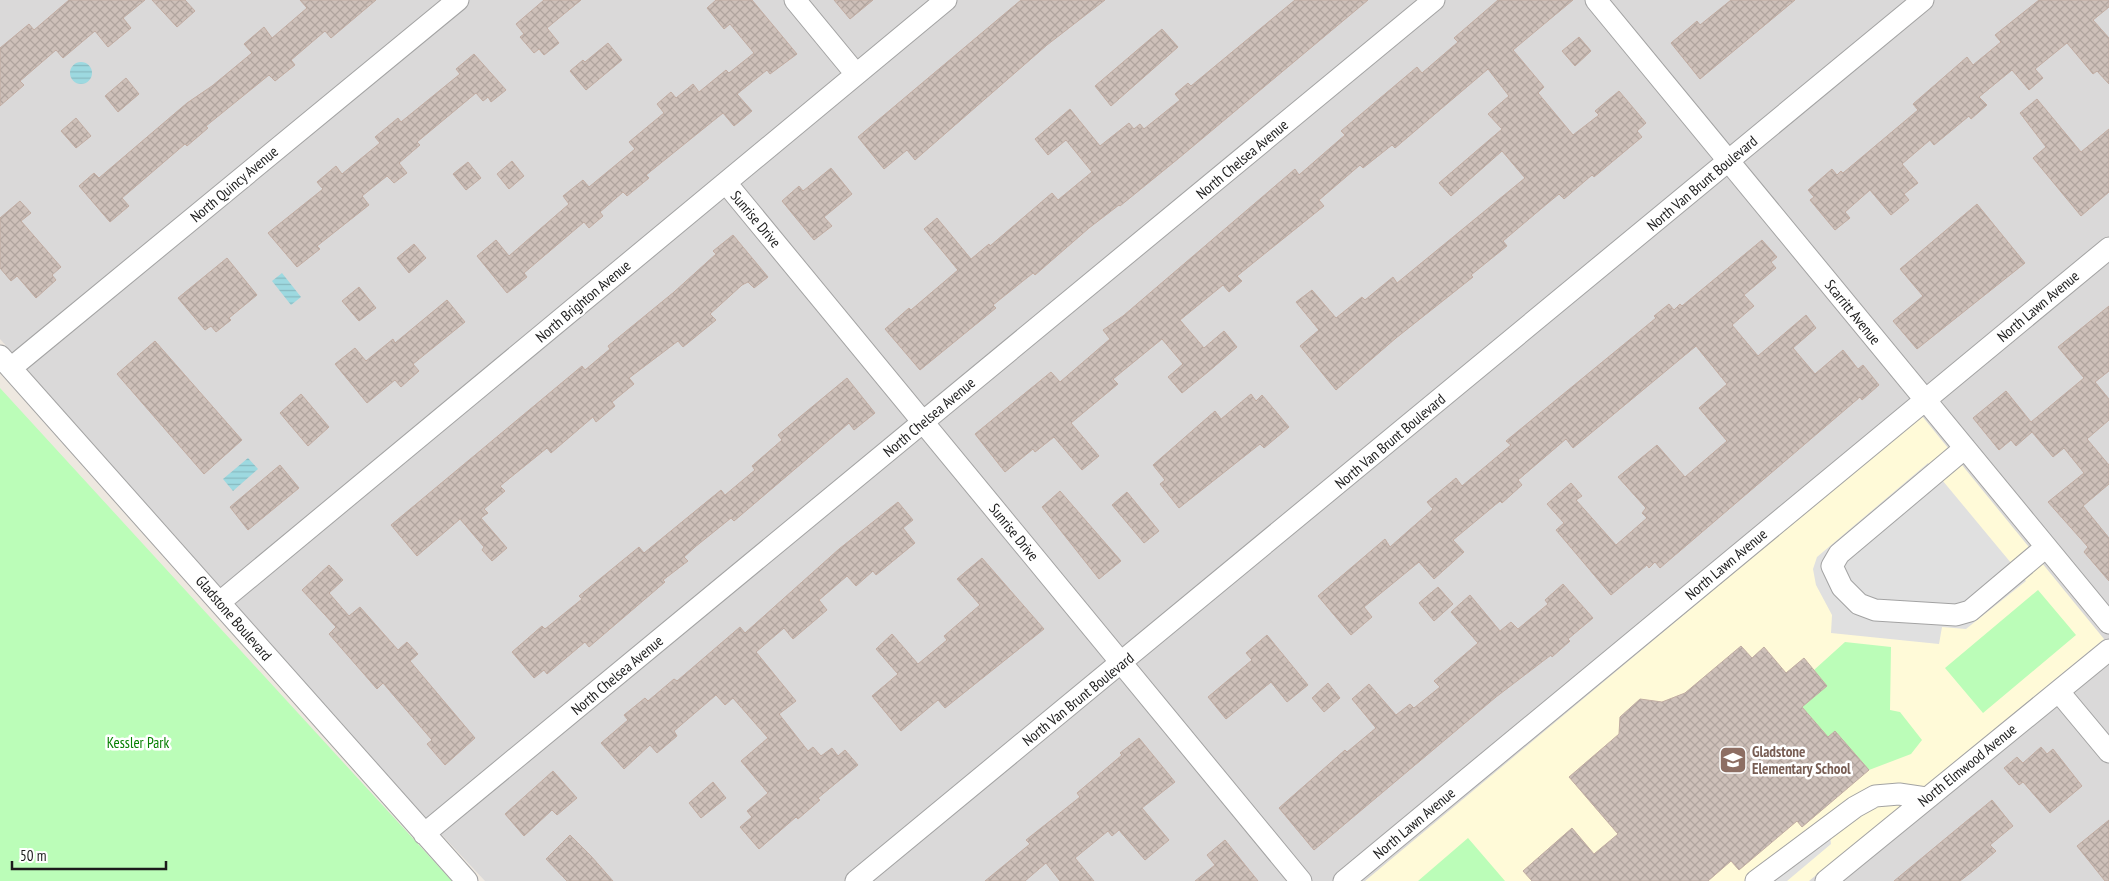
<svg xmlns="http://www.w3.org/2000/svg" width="2109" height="881" font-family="'PT Sans Narrow',sans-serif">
<defs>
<pattern id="water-rules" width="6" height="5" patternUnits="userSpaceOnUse" patternTransform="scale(1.25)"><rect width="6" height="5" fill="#9dd9e0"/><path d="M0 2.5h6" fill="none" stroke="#87bac0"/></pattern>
<pattern id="building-cross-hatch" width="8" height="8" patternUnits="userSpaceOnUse" patternTransform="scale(1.25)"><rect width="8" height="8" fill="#cec0b9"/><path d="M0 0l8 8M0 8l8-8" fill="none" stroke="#b0a49e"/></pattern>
</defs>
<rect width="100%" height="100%" fill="#eee8e0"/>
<!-- residential -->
<path fill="#dad9d9" d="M0,0H2109V881H485L412,803L0,339Z"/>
<!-- education -->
<path fill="#fffad8" d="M1922,416L2104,639L1809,881H1365Z"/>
<!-- park -->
<path fill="#bbfdb8" d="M0,388L452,881H0Z
M2038,590L2076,635L1983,713L1945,668Z
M1845,642L1891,647L1890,710L1900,712L1922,740L1911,754L1869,770L1835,731L1828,737L1802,707L1827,686L1814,670Z
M1468,838L1505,881H1418Z"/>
<!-- parking -->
<path fill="#e0e0e0" d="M1928,463L2026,581L1966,629L1942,627L1939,644L1831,633L1832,615L1816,585L1813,569L1817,557Z
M1827,814L1831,844L1787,881H1745Z"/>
<!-- water -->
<path fill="url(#water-rules)" d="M70 73a11 11 0 1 1 22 0a11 11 0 1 1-22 0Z
M282,273L301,297L291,305L272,281Z
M248,458L258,469L233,491L223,479Z"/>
<!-- building -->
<path fill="url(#building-cross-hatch)" stroke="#c1aca2" d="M69,0H145L123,18L131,28L108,47L95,31L63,58L56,50L20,81L24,85L0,106V48L29,24L34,30Z
M152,0H185L195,11L177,27Z
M300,0H376L331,38L325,31L291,60L295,65L275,81L269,75L206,126L208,128L187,146L185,144L122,198L129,206L110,222L79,186L94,173L99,178L187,103L212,86L252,53L244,44L264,27L272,38L307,8Z
M544,0H581L547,28L559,43L544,55L539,49L534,53L520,37L524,34L516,24Z
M716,0H752L797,54L770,74L767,70L737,94L752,111L734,126L723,113L646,175L649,178L627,196L623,192L600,212L603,216L589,228L584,222L524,273L527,277L507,293L477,256L496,240L509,256L569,204L563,196L583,180L589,187L635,149L629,142L664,113L657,104L671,92L676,98L693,84L699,92L726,70L729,73L754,53L730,24L724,29L707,8Z
M834,0H873L850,19Z
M1021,0H1105L1047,45L915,160L907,150L884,169L858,137Z
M1295,0H1368L1179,158L1120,206L1119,205L1089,228L1035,275L1033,273L993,305L996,308L920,370L885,329L909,308L911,310L958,270L924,229L937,218L971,259L989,244L990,246L1052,193L1058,200L1092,172L1066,140L1048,155L1035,139L1070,109L1100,146L1129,123L1134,129L1140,124L1144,129L1180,100L1175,94L1188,83L1191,86Z
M1498,0H1573L1513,50L1544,87L1538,93L1573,135L1599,115L1595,111L1619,91L1646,123L1637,131L1642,137L1594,177L1592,175L1564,199L1559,194L1548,203L1503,241L1507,246L1471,275L1473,277L1396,338L1336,390L1300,346L1319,330L1296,302L1312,290L1336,318L1362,297L1365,300L1393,277L1397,283L1525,178L1502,151L1451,196L1439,183L1502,129L1488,114L1509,96L1488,69L1395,148L1392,145L1363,168L1360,165L1319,200L1324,206L1237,276L1242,281L1229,292L1223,285L1180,320L1204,348L1224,331L1237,347L1208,372L1182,393L1168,377L1183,364L1162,339L1113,379L1118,384L1071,423L1099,456L1082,470L1054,437L1035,452L1033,449L1005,472L975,434L1051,372L1060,382L1110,339L1103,330L1123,316L1295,169L1299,175L1345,135L1341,131L1417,67L1422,73L1458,42L1454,38Z
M1731,0H1795L1700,79L1671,43L1697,21L1700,25Z
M2039,0H2109V7L2093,20L2109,38V84L2097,71L2093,74L2067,43L2035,69L2043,78L2029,90L2012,70L1979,97L1987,105L1971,119L1969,116L1934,145L1930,140L1902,164L1918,183L1904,194L1909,200L1891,215L1870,190L1845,212L1850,218L1835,230L1810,200L1814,197L1808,190L1832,169L1837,175L1841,171L1843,173L1918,110L1913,104L1967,57L1973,65L2001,42L1995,35Z
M1162,29L1178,47L1111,106L1095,86Z
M1579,37L1591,51L1575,66L1562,51Z
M608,43L622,60L586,90L570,71L583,60L585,62Z
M474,54L506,90L491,102L488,97L483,101L476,93L417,142L420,145L399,163L407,173L394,183L387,176L362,196L369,205L317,246L320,249L297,267L268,233L323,189L317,182L336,166L342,174L380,143L375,137L398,118L401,122L460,74L456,69Z
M126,78L139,94L118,112L105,96Z
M2037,99L2081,152L2109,129V192L2081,216L2033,158L2046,147L2020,113Z
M76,118L91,136L76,148L61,131Z
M512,161L524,176L509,189L497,174Z
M468,162L481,178L466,190L453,174Z
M831,168L852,194L824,217L832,226L814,240L782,201L799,186L803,191Z
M20,201L31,213L21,221L61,267L52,275L56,280L36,298L17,276L11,281L0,268V218Z
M1977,204L2025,263L1917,349L1893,321L1923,296L1900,269Z
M733,235L768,277L754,288L748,282L742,285L710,314L716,320L683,347L678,341L629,378L634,384L612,402L615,406L596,422L593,417L551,453L547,448L500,486L505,491L484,509L488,513L481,518L507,548L492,561L482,550L484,547L460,519L417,556L391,525L582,366L585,370L610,349L608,346L674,292L716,254L713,251Z
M1762,240L1777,257L1771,262L1776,268L1744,295L1754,306L1732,325L1758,356L1806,315L1816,328L1793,348L1815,374L1843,350L1858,369L1863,365L1879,385L1862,400L1860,397L1660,568L1655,562L1649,568L1647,565L1611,595L1556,530L1564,523L1547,504L1571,483L1582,496L1576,500L1616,545L1647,518L1642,513L1646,508L1618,477L1657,445L1685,477L1727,441L1699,408L1727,384L1696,346L1573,448L1566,439L1518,480L1522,485L1502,503L1500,501L1453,540L1464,552L1434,579L1419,562L1364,607L1372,617L1351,635L1318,596L1385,539L1390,547L1433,509L1427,502L1456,478L1462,486L1511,445L1506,441L1656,318L1654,316L1669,304L1674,310L1680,304L1682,306Z
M414,244L426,258L409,273L397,258Z
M227,258L257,295L229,318L231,320L216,332L211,326L205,330L178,298Z
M359,287L376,308L359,321L342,301Z
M447,300L465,322L413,364L419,371L401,387L395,380L367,403L335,364L355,348L366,361L393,339L395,343Z
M2109,306V371L2095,382L2109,399V420L2087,439L2109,465V484L2083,506L2109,538V581L2084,552L2088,547L2048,502L2084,473L2064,448L2053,457L2032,432L2016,446L2011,440L1999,450L1973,418L2006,391L2031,422L2084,378L2058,347Z
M155,341L242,440L204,474L117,374Z
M847,378L875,413L854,430L849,423L734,521L731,518L695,547L684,557L688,561L663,580L665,582L589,647L585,642L547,674L544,670L534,678L512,652L542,626L545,629L582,599L579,596L639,547L644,553L721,490L725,495L755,470L752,466L782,440L778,435Z
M301,394L329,427L308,446L280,413Z
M1251,394L1256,401L1262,395L1289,427L1264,448L1260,444L1179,508L1160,484L1165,480L1153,465L1215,411L1221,419Z
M280,465L299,488L248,530L230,507Z
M1060,491L1121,561L1099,579L1042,507Z
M1127,492L1159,531L1144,543L1112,505Z
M898,502L913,520L903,528L915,543L876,575L873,571L856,586L847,576L819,600L827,610L793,639L784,628L756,652L796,701L779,714L808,751L813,747L821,756L832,748L838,756L845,750L858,765L818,798L820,800L798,819L796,817L759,849L740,827L752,817L747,811L768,793L741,761L768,738L733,698L725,705L716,695L674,731L677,736L657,753L650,745L624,769L601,743L628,720L624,715L645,698L648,701L674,679L677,681L740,627L745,633L839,549Z
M982,558L1044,629L945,708L938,700L901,731L872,696L898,674L876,649L892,634L918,664L947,640L944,636L980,605L957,579Z
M329,565L343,580L329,593L349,616L360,607L398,650L407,642L418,654L410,661L475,738L445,765L427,744L432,740L383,683L377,689L329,634L336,627L302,590Z
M1563,584L1593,618L1568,639L1570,641L1552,657L1551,655L1496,697L1314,850L1279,808L1345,750L1347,752L1376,728L1352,699L1369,684L1396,715L1410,704L1414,708L1440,687L1434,681L1478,643L1451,612L1470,595L1500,631L1511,622L1518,629L1548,604L1545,600Z
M1438,587L1453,604L1434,621L1419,603Z
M1267,635L1308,685L1287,702L1271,682L1226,719L1208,697L1252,660L1246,653Z
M1741,646L1752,658L1764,647L1786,673L1804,658L1827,686L1802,707L1828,737L1835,731L1869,770L1802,827L1797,821L1739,870L1731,861L1708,881H1532L1523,871L1572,828L1594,854L1618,834L1569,777L1619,734L1620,717L1640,699L1662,702L1685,693Z
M1328,683L1340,698L1324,712L1312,698Z
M1139,738L1175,782L1142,808L1169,840L1145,860L1119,830L1112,836L1108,831L1075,858L1094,881H1060L1046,863L1025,881H985L1030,844L1026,840L1080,797L1077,793L1122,755L1120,753Z
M2041,747L2047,754L2053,749L2082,786L2050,813L2023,782L2019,785L2004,768L2017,757L2023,763Z
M553,771L577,798L557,815L552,810L524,836L505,814Z
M713,782L726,798L701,818L689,803Z
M1992,800L2013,826L1990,845L1996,851L1973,871L1960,881H1894Z
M2109,820V881H2105L2077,846Z
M570,835L591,856L613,881H567L546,859Z
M1225,840L1258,881H1195L1215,865L1207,855Z"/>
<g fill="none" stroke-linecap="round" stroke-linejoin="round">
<!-- minor casing -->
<g stroke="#a3a3a3" stroke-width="23">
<path id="minor" d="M795,0L856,74
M1596,0L2109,623
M726,183L1301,881
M0,356L467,881
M11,368L458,0
M1965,448L1839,554L1832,566L1842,587L1859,604L1875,610L1956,615L1970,611L2046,547
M220,602L946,0
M2059,692L2109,752
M424,834L1434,0
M856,881L1923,0
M1344,881L2109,248
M1756,881L1855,807L1875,796L1899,794L1926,798
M1826,881L2109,650"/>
</g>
<!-- minor -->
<use href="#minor" stroke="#fff" stroke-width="21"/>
</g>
<!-- icons -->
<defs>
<g id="school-square" transform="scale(1.4375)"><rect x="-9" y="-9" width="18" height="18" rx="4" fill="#8d6e63" stroke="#fff"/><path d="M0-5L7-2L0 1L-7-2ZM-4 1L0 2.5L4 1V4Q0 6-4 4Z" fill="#fff"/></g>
</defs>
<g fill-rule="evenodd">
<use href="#school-square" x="1733" y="760"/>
</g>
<g text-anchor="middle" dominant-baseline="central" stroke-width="5" stroke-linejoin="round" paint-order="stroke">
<!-- street labels -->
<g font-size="15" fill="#1c1c1c" stroke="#fff">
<text transform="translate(1242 159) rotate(-40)">North Chelsea Avenue</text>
<text transform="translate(1702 183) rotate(-40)">North Van Brunt Boulevard</text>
<text transform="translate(234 184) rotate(-40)">North Quincy Avenue</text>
<text transform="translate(756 219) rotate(50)">Sunrise Drive</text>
<text transform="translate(583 301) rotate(-40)">North Brighton Avenue</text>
<text transform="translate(2038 306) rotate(-40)">North Lawn Avenue</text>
<text transform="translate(1853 312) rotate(51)">Scarritt Avenue</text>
<text transform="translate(929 417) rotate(-40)">North Chelsea Avenue</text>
<text transform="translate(1390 441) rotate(-40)">North Van Brunt Boulevard</text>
<text transform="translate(1014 532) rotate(51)">Sunrise Drive</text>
<text transform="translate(1726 564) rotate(-40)">North Lawn Avenue</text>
<text transform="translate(234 618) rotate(49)">Gladstone Boulevard</text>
<text transform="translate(617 675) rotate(-40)">North Chelsea Avenue</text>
<text transform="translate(1078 699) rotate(-39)">North Van Brunt Boulevard</text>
<text transform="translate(1967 765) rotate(-39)">North Elmwood Avenue</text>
<text transform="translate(1414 823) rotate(-40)">North Lawn Avenue</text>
</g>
<!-- park labels -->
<g font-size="15" fill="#088003" stroke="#fff">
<text x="138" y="742">Kessler Park</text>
</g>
<!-- education labels -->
<g font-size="15" font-weight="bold" fill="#785e54" stroke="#fff" text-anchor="start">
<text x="1752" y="751">Gladstone<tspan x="1752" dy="17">Elementary School</tspan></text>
</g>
</g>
<!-- scale -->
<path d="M12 861v8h154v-8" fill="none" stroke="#1c1c1c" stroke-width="2.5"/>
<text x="20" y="861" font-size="15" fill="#1c1c1c" stroke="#ffffff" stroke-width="4" paint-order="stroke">50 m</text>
</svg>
